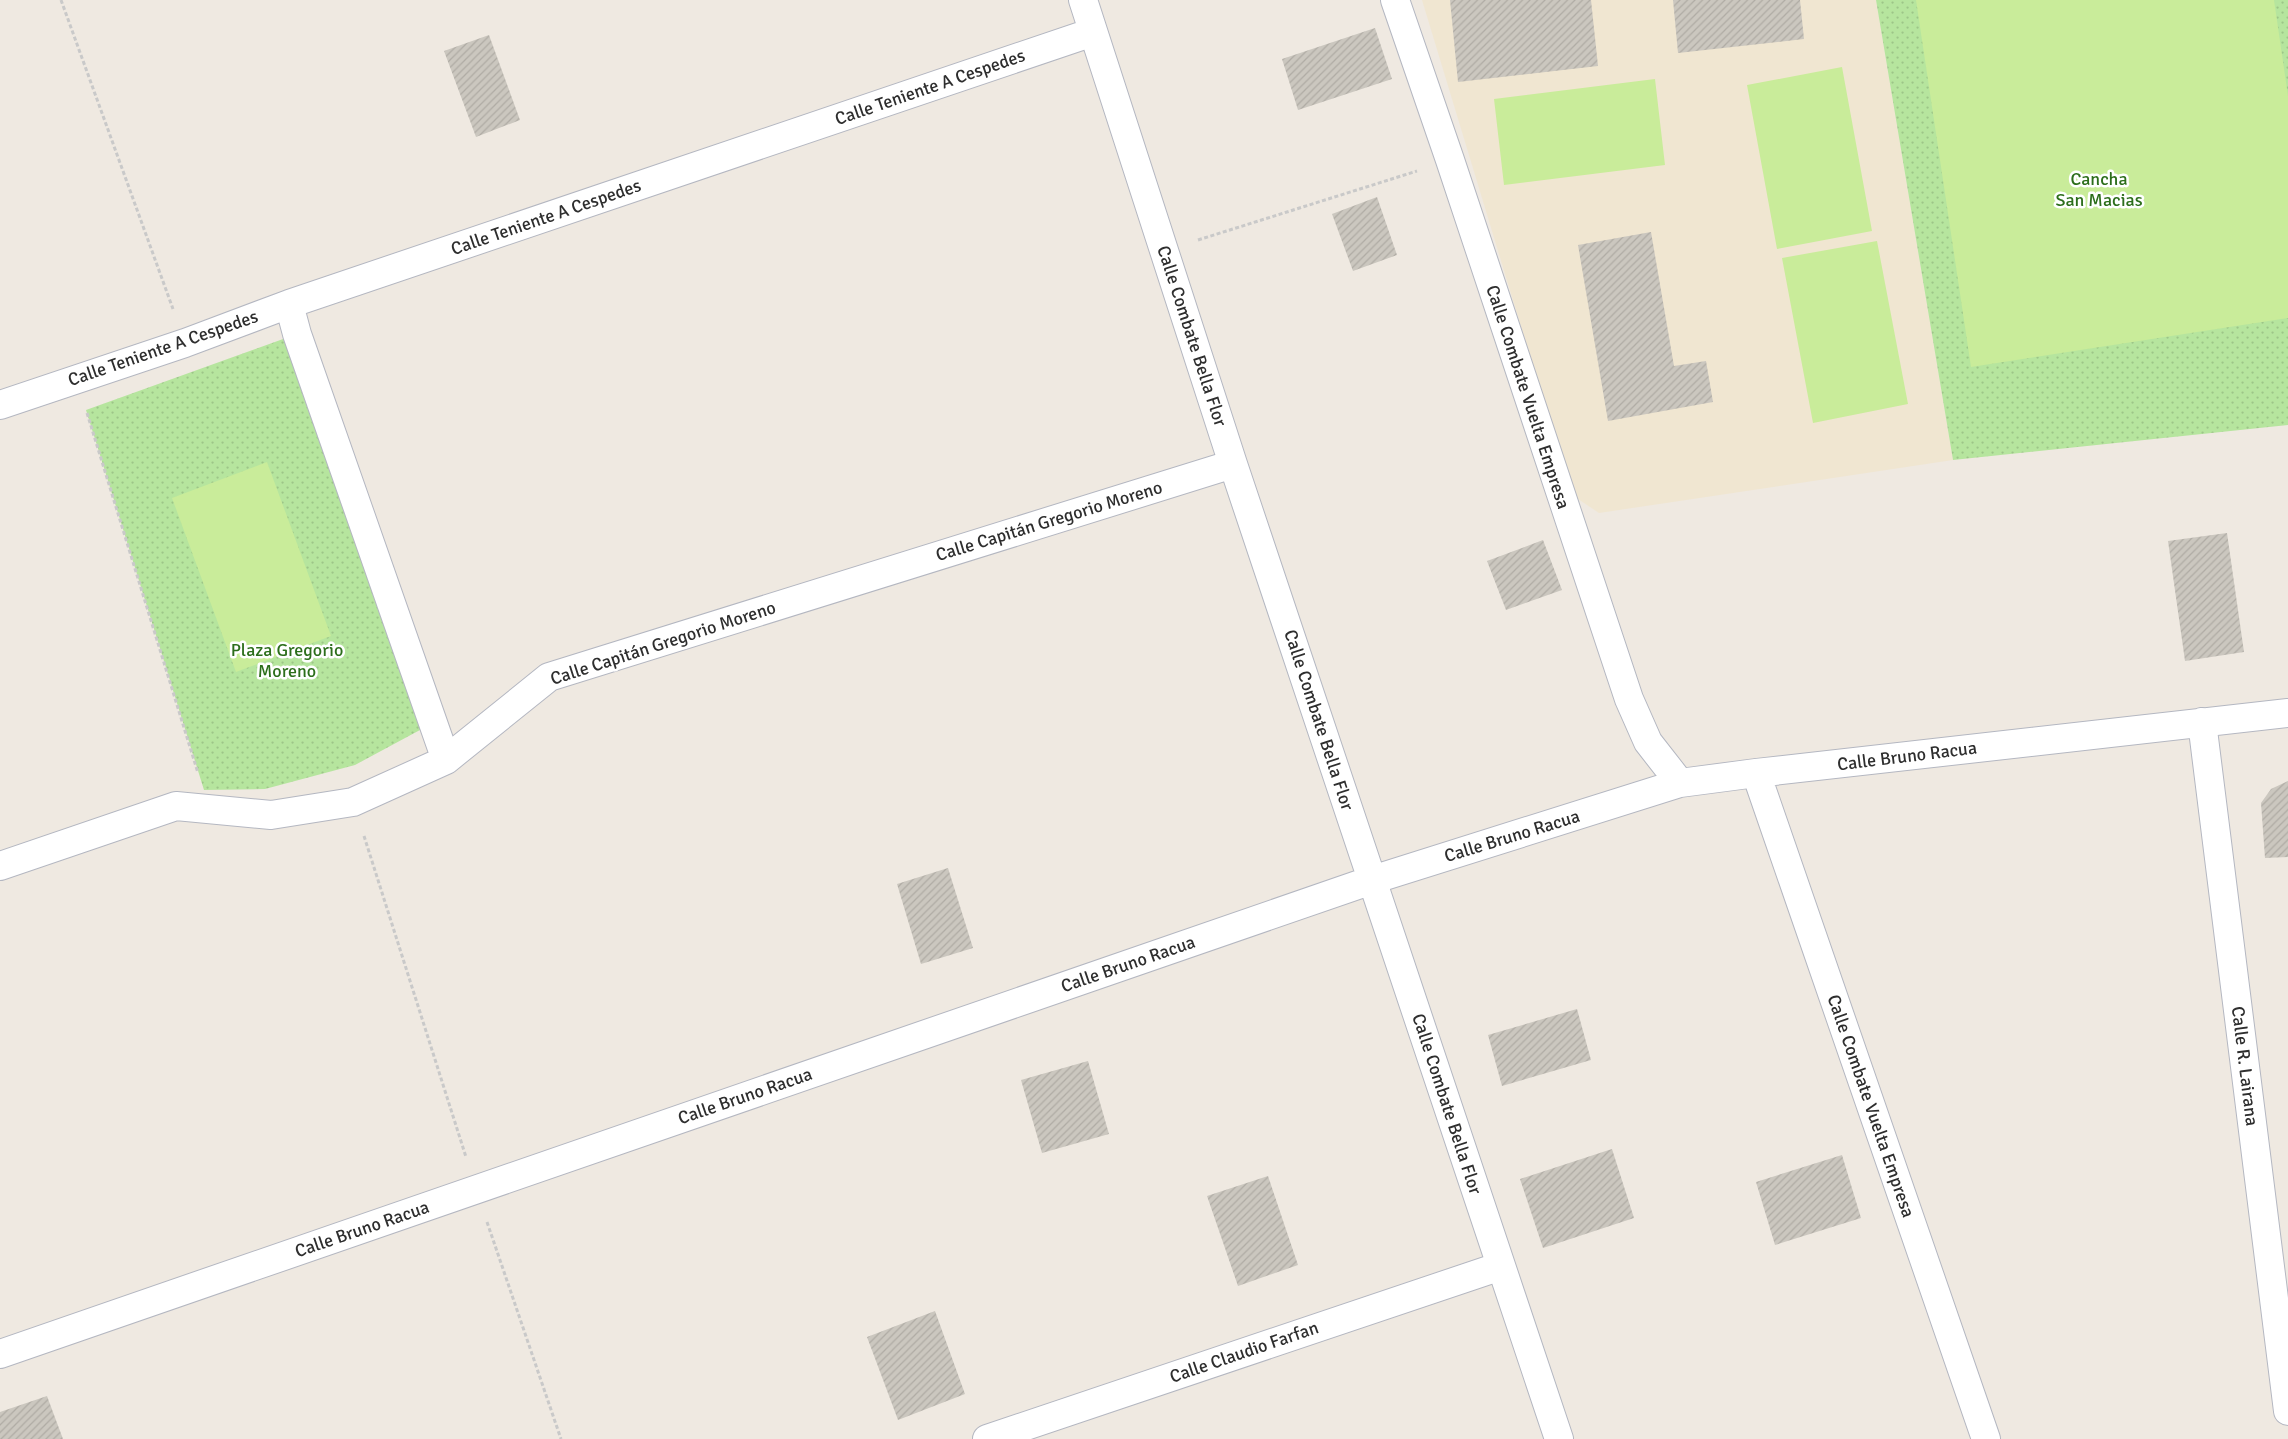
<svg xmlns="http://www.w3.org/2000/svg" width="2288" height="1439" font-family="Signika,sans-serif">
<defs>
<pattern id="park-dots" width="8" height="8" patternUnits="userSpaceOnUse" patternTransform="scale(1.25)"><rect width="8" height="8" fill="#b6e59e"/><path d="M2 2h.1M6 6h.1" fill="none" stroke="#9dc588" stroke-width="1.8" stroke-linecap="round"/></pattern>
<pattern id="building-hatch" width="6" height="6" patternUnits="userSpaceOnUse" patternTransform="scale(1.25)"><rect width="6" height="6" fill="#cbc7bf"/><path d="M-1 1l2-2M0 6l6-6M5 7l2-2" fill="none" stroke="#afaba4"/></pattern>
</defs>
<rect width="100%" height="100%" fill="#efe9e1"/>
<!-- education -->
<path fill="#f0e6d1" d="M1422,0H1876L1953,460L1599,513L1572,495Z"/>
<!-- park -->
<path fill="url(#park-dots)" d="M1876,0H2288V425L1953,460Z
M297,334L433,723L355,765L265,789L204,790L86,410Z"/>
<!-- pitch -->
<path fill="#c9ec9a" d="M1916,0H2274L2288,96V318L1971,367Z
M1842,67L1872,231L1777,249L1747,85Z
M1655,79L1665,165L1504,185L1494,99Z
M1877,241L1908,404L1813,423L1782,258Z
M267,462L331,636L236,672L172,498Z"/>
<!-- building -->
<path fill="url(#building-hatch)" d="M1450,0H1591L1598,66L1458,82Z
M1673,0H1800L1804,39L1678,53Z
M1375,28L1392,79L1298,110L1282,59Z
M489,35L520,120L476,137L444,51Z
M1377,197L1397,255L1353,271L1332,214Z
M1651,232L1674,366L1706,361L1713,402L1608,421L1578,245Z
M2227,533L2244,652L2185,661L2168,541Z
M1543,540L1562,590L1506,610L1487,561Z
M2288,781V857L2265,858L2261,803L2271,789Z
M948,868L973,948L921,964L897,884Z
M1577,1009L1591,1060L1502,1086L1488,1035Z
M1088,1061L1109,1134L1042,1153L1021,1080Z
M1612,1149L1634,1218L1543,1248L1520,1179Z
M1842,1155L1861,1218L1775,1245L1756,1182Z
M1268,1176L1298,1265L1238,1286L1207,1196Z
M935,1311L965,1394L898,1420L867,1337Z
M47,1396L63,1439H0V1412Z"/>
<g fill="none" stroke-linecap="round" stroke-linejoin="round">
<!-- minor casing -->
<g stroke="#b4b7c1" stroke-width="30">
<path id="minor" d="M1083,0L1233,464L1559,1439
M1395,0L1450,160L1629,699L1648,742L1680,783
M289,304L297,334L446,760
M0,405L185,343L289,304L1093,32
M2202,722L2288,1411
M1756,773L1986,1439
M0,866L176,806L271,815L353,802L446,760L549,677L1233,464
M0,1354L1372,880L1680,783L1756,773L2288,713
M987,1439L1501,1266"/>
</g>
<!-- path -->
<path stroke="#c9c9c9" stroke-width="3" stroke-dasharray="4 2.5" stroke-linecap="butt" d="M61,0L173,309
M1198,240L1417,171
M87,413L198,773
M364,836L466,1157
M487,1222L561,1439"/>
<!-- minor -->
<use href="#minor" stroke="#fff" stroke-width="28"/>
</g>
<g text-anchor="middle" dominant-baseline="central" stroke-width="5" stroke-linejoin="round" paint-order="stroke">
<!-- street labels -->
<g font-size="18" fill="#2e2e2e" stroke="#fff">
<text transform="translate(930 87) rotate(-19)">Calle Teniente A Cespedes</text>
<text transform="translate(546 217) rotate(-19)">Calle Teniente A Cespedes</text>
<text transform="translate(1192 336) rotate(72)">Calle Combate Bella Flor</text>
<text transform="translate(163 348) rotate(-19)">Calle Teniente A Cespedes</text>
<text transform="translate(1528 397) rotate(72)">Calle Combate Vuelta Empresa</text>
<text transform="translate(1049 521) rotate(-17)">Calle Capitán Gregorio Moreno</text>
<text transform="translate(663 643) rotate(-18)">Calle Capitán Gregorio Moreno</text>
<text transform="translate(1319 720) rotate(72)">Calle Combate Bella Flor</text>
<text transform="translate(1907 756) rotate(-7)">Calle Bruno Racua</text>
<text transform="translate(1512 836) rotate(-17)">Calle Bruno Racua</text>
<text transform="translate(1128 964) rotate(-19)">Calle Bruno Racua</text>
<text transform="translate(2245 1066) rotate(83)">Calle R. Lairana</text>
<text transform="translate(745 1096) rotate(-19)">Calle Bruno Racua</text>
<text transform="translate(1447 1104) rotate(72)">Calle Combate Bella Flor</text>
<text transform="translate(1871 1106) rotate(71)">Calle Combate Vuelta Empresa</text>
<text transform="translate(362 1229) rotate(-19)">Calle Bruno Racua</text>
<text transform="translate(1244 1352) rotate(-19)">Calle Claudio Farfan</text>
</g>
<!-- park labels -->
<g font-size="18" fill="#2c6e1b" stroke="#fff">
<text x="2099" y="179">Cancha<tspan x="2099" dy="21">San Macias</tspan></text>
<text x="287" y="650">Plaza Gregorio<tspan x="287" dy="21">Moreno</tspan></text>
</g>
</g>
</svg>
